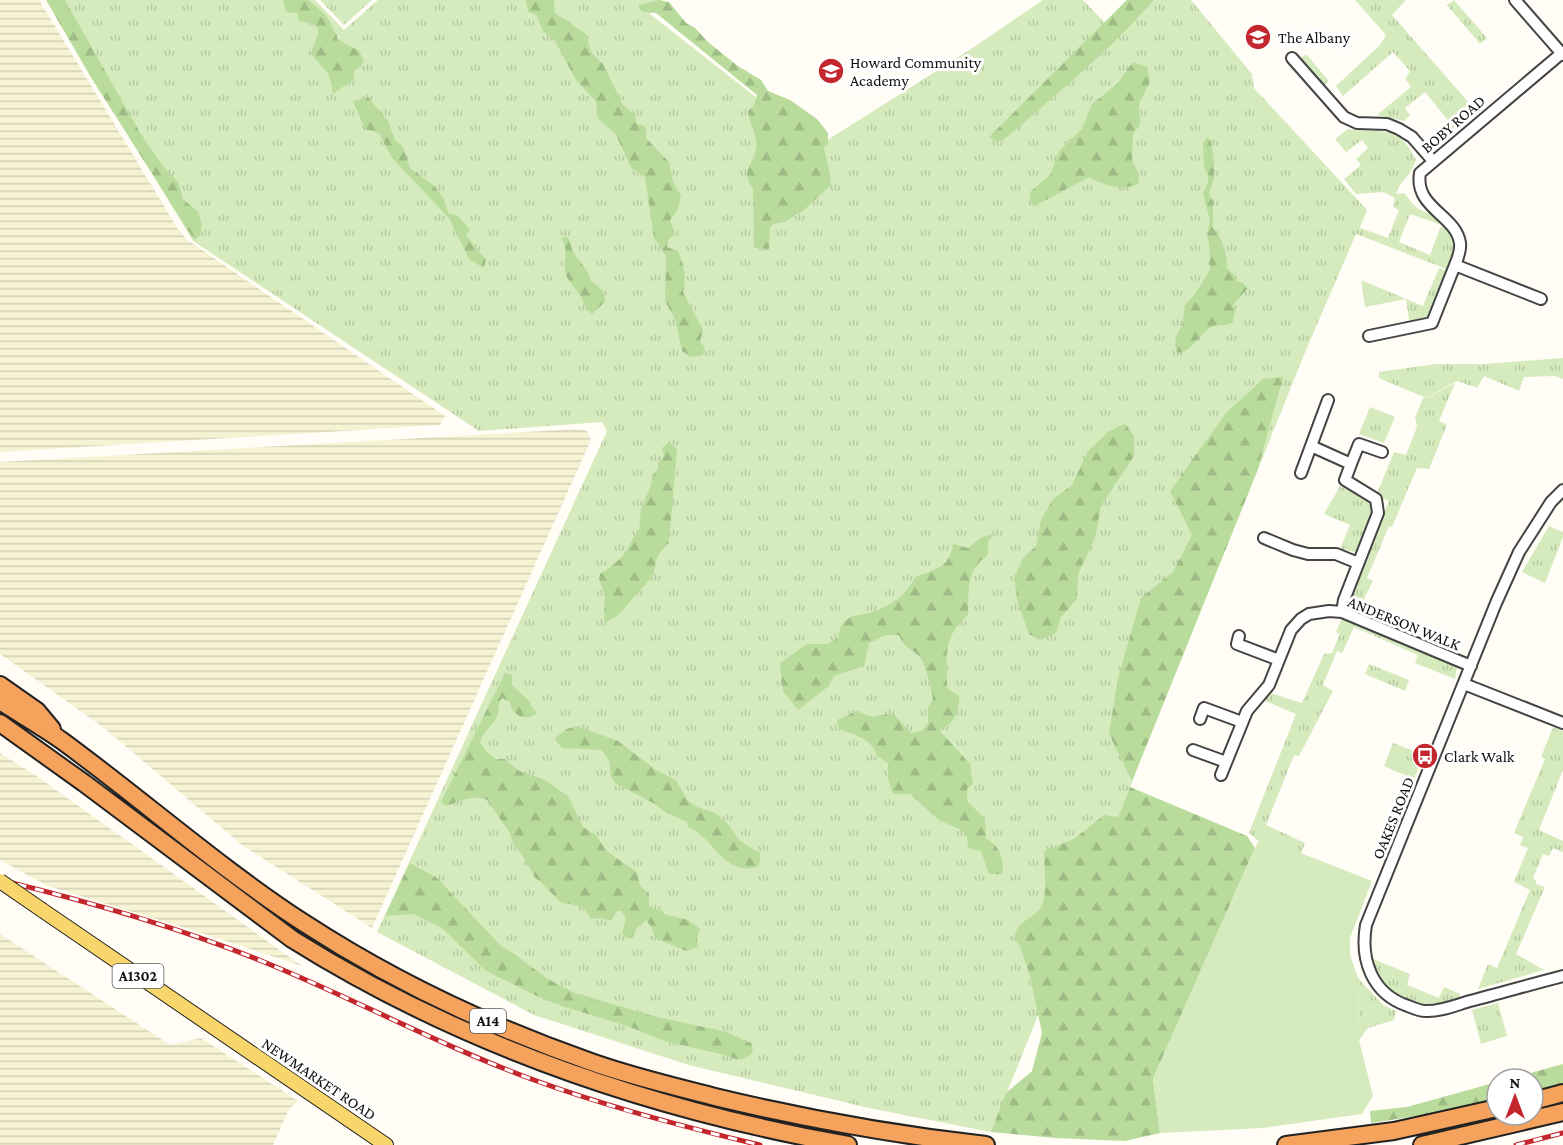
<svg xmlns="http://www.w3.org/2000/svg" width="1563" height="1145" font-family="'Crimson Pro',serif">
<defs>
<pattern id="farmland-rules" width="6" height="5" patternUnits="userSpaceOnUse" patternTransform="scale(1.5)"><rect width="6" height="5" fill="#f6f3d4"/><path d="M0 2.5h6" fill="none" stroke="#d2cfb5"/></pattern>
<pattern id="grass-tufts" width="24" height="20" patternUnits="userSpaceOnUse" patternTransform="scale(1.5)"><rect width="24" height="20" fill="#d5ebbd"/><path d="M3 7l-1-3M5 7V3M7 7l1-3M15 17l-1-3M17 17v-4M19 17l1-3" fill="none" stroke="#b6c8a1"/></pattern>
<pattern id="forest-firs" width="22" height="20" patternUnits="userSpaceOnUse" patternTransform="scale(1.5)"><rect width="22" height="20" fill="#b9dc9c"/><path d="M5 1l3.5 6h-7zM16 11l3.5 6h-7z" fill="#9ebc85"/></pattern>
</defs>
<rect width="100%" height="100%" fill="#fffdf5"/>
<!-- farmland -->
<path fill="url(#farmland-rules)" d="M0,0H39L178,229L186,239L445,416L440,425L0,452Z
M579,429L587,431L591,440L372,928L242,845L103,727L0,654V462Z
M0,753L38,777L302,966L205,934L48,886L0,860Z
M0,934L170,1045L201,1038L298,1101L289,1109L273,1145H0Z"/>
<!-- grass -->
<path fill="url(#grass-tufts)" d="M47,0H315L344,30L378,0H662L650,11V14L818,146L968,51L1043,0H1083L1105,23L1127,0H1191L1252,74L1254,88L1367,210L1359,230L1360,228L1388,238L1399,210L1393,207L1395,198L1383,192L1356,194L1344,179L1361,165L1356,159L1368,148L1362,140L1346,152L1335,139L1348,129C1381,134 1398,123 1416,160C1412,175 1401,179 1396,194L1404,193C1413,203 1417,213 1432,212L1441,222L1439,224L1410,214L1399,242L1430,255L1440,228L1445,225C1461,242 1455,249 1449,270L1356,234L1306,350L991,1132L869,1108L689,1065L534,1015L377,932L607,431L602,422L479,431L193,241Z
M320,0H372L344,25Z
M1355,0H1406L1392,15L1477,112L1440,146L1433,147L1428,145L1452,125L1425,92L1405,108L1410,115L1404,121L1377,115L1411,87L1405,79L1410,71L1393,52L1343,96L1336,86L1380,45L1386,35Z
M1454,0L1487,38L1480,44L1447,5Z
M1306,54L1329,81L1323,86L1300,59Z
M1439,268L1449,272L1431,318L1410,325L1406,299L1365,307L1361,280L1423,306Z
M1563,358V379L1555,376L1524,377L1519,391L1484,376L1477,388L1457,381L1426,398L1379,378V372L1436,364H1485Z
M1455,383L1439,421L1447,425L1429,469L1417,468L1392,527L1389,526L1367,578L1373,581L1361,605L1349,601L1389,501L1376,496L1394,452L1406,455L1417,427L1415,418L1423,398H1427Z
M1370,407L1395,417L1384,443L1359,434Z
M1340,486L1371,501L1374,514L1359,553L1340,549L1350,525L1324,514Z
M1549,526L1563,532V537L1545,583L1522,572Z
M1343,615L1457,666L1455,679L1415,663L1418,655L1354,627L1342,653L1337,651L1323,685L1333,691L1299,756L1294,755L1266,825L1305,843L1300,856L1260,842L1249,833L1296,714L1265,701L1270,693L1302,703L1324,654L1332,653L1340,634L1336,632Z
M1369,664L1409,680L1405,691L1365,674Z
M1553,727L1563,731V770L1539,830L1563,841V852L1553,848L1549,856L1543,854L1533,878L1536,881V884L1545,887L1516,954L1544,970L1478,989L1488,964L1497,968L1530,890L1514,882L1528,848L1520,845L1523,837L1514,833L1545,759L1541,757Z
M1393,743L1424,755L1414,779L1384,766Z
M1373,959L1410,974L1407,985L1439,998L1444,987L1460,994V997C1433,1008 1405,1007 1384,984C1378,977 1373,967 1373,959Z
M1358,978L1383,1005L1396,1011L1394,1020L1368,1028L1359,1040Z
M1498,1003L1507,1036L1481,1044L1472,1010Z"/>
<!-- forest -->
<path fill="url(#forest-firs)" d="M46,0H65L139,131L162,165L178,182L183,199L198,212L202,225L199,237L194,240L184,224L92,79Z
M283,0H308C315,6 326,13 330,22C332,28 333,30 337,35V39L359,51L364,61L361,66L354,71L353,80L333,94C329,66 325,73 311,53L318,34V28L311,23L299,21L297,13L286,12Z
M526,0H554L555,13L586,34L591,52L603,64L623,105L635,115L636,123L646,127V138L669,162L673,182L681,196L677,211L670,220L675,234L668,240L667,247L678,251C684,265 687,278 683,292L703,330L700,342L705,347L703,355L691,357L682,351L675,319L665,301L666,256L654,238L645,177L632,169L616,135L598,118L596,101L576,80L555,41L543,31L536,15L528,12Z
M658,0L669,2L686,23L695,28L709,43L738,66L761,80L768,91L790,100L817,119L828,133V144L824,148C826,160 831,172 831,185L804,210L784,222L773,224L770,227L769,249L754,248L753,188C739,170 754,166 756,148C758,134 749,124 748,111L754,105L757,95L656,13L644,12L639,9V5Z
M1127,0H1154C1108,52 1055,96 1002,141H995L989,137Z
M1133,62L1147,67L1150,82L1139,104L1140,125L1133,134L1132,160L1138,173L1139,184C1119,191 1107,186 1089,177L1035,206L1030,202V192L1050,175L1059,151L1082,129L1092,104L1117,84Z
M368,97L388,121L395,140L403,147L410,168L433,185L444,199L448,213L458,216L470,230L466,235L486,260L484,268L469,259L449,218L392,158L379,133L365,129L353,101Z
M1207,137L1211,141L1214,161V179L1209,193L1213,202V228C1223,238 1227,255 1227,268L1237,278V281L1243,283L1248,288L1233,305L1235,312L1233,322C1224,328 1221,323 1214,326C1199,332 1194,351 1178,353C1173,345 1175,333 1182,327L1185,305L1195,294L1210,270L1209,244L1207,234L1210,221L1203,193L1208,182V175L1204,167L1203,143Z
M566,236C572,241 570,247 574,253C579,261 590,272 591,281C600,287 605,291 605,302L592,314C585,309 584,302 580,295C576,288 568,282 566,275C562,262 570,250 561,239Z
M1283,377L1258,469L1132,781L1109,734L1118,678L1141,598L1173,572L1192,535L1170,491L1226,413L1263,379Z
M1125,424L1134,436V456L1101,506L1095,538L1078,574L1077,599L1061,617L1056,633L1040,640L1029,634L1018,604L1014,579L1023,558L1036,546L1041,520L1053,499L1072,485L1088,451L1109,431Z
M669,442L677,449L669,543C659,551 654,561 654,575L617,616L605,623L604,621L605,595L599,579L600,574C609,568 620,561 626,551C632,542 631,539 639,531L641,508L651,486L652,476L658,469V463L664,456L662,448Z
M997,533L988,541V555C965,570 969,591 968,615C942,637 947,657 947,688L959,696C959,716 956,719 940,731L970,764L973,784L967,789V801L985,819L986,839C1001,846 1003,859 1003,874H989L981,851L968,848L967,836L961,830L939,820L910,794H893L888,779V763L877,756C872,738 854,735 839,729L837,720L857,711L872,717L893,713L911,733L922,731L928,723V707L933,699C931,688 926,664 919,656C909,646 906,651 899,635H886L869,643L864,666L834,676L829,686L798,710L783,691L780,663L807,644H827L838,638C839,631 841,622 849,618C855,614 865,615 872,612C891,606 907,595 915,577C934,570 950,568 953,544L968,548L982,537Z
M505,673L512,675V685L530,702L531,706L537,713L530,717H520L512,710L510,702L502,698C498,704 499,707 498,713C496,724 482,731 480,743L487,752L496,759H505L519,771L543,779L568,796L583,827L596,835L605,849L612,855L637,872L640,886L649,893V907L663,911L664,914L688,920L700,929L697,938L698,947L686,951L658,939L654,937L652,928L646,920L642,924L637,927L632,938H627L622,934L626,918L621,911H617L611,921L602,918L591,919L585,910L579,906L560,902L540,881L535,878L521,853L513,844L510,833L487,800C475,794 459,801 446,806L441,802Z
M577,726L618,741L656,770L676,780L687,800L697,807L715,813L729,825L740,841L760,853V860L758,867C722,876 714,837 688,827L687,822L665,812L655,804L615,783L611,776L609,761L602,750L562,748L556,741V737L567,729Z
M1130,787L1247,836L1255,848L1153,1079L1160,1133L1125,1141L1055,1138L991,1132L1006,1093L1032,1071L1042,1033L1030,976L1020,946L1014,939C1017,918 1036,920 1043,903C1047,892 1044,864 1044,851L1074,839L1104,815L1118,817Z
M410,863L437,878L503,948L510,951L548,979L575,993L653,1016L727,1032L752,1044L753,1051C747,1060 738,1062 729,1056L664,1041L630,1027L562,1006L537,996L486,971L441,927L413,914L385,916Z
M1563,1064V1083L1533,1091V1079H1508Z
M1497,1082V1100L1463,1109L1371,1123L1370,1111L1407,1107Z"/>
<!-- park -->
<path fill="#d5ebbd" d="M1260,837L1372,881L1350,938V955L1358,978L1359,1040L1373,1096L1362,1114L1263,1128L1160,1133L1153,1079Z"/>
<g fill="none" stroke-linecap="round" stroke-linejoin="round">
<!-- minor casing -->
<g stroke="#444" stroke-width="14">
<path id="minor" d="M1515,0L1563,55
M1292,58L1344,117L1357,123L1387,124L1399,129L1412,137L1433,161
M1541,299L1455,265C1458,258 1461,250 1460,243C1456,215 1414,208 1420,173L1563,52
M1369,336L1432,323L1455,265
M1328,400L1311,446L1351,464L1345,480L1376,499L1378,513L1344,600L1342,612
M1351,464L1359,444L1382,452
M1301,473L1311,446
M1563,490L1551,502L1519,552L1496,603L1366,925C1360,960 1372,994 1408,1006C1413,1008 1420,1011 1425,1011C1440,1012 1456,1005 1470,1001C1501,993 1532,984 1563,976
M1264,538L1293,550L1308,554H1336L1358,563
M1239,636L1237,644L1279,660
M1464,684L1563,723
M1200,719L1204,708L1242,722
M1193,750L1226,762
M1221,775L1247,711L1269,685L1291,630L1301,619L1309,614L1329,611L1342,612L1471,666"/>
</g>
<!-- major casing -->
<g stroke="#222" stroke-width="16">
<path id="major" d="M42,910L386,1145"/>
</g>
<!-- highway casing -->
<g stroke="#222" stroke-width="20">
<path id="highway" d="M0,685L37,711L52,729
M0,701C20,714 41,726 61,740C143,800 218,867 304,923C393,981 491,1027 591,1062C633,1077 677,1087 719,1098C807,1119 896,1135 986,1145
M0,723L84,783L292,939C461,1045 652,1110 848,1145
M1533,1101L1563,1093
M1286,1145L1394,1131L1497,1108
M1422,1145L1563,1112"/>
</g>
<!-- minor -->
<use href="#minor" stroke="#fff" stroke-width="10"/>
<!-- major -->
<use href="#major" stroke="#f9d66b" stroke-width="14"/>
<!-- highway -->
<use href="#highway" stroke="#f5a25d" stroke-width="16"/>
<!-- rail casing -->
<g stroke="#c4262e" stroke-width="5">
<path id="rail" d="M0,880C90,902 178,927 264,962C355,999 441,1046 534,1080C608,1107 684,1127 760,1145
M1516,1145L1563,1133"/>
</g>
<!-- rail -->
<use href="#rail" stroke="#fff" stroke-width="3" stroke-dasharray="9" stroke-linecap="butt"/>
<!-- major-bridge casing -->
<g stroke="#222" stroke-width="16" stroke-linecap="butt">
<path id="major-bridge" d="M0,881L42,910"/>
</g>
<!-- major-bridge -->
<use href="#major-bridge" stroke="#f9d66b" stroke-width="14"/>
</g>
<!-- icons -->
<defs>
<g id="school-disc" transform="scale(1.35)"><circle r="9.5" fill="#c4262e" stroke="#fff"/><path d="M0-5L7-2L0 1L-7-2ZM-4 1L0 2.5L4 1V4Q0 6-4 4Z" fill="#fff"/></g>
<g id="bus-disc" transform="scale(1.35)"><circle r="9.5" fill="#c4262e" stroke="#fff"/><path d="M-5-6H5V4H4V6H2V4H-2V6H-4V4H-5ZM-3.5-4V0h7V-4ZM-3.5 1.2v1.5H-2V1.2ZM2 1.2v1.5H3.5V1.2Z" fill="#fff"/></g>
</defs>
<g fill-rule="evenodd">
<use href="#school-disc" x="1258" y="37"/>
<use href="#school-disc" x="831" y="71"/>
<use href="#bus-disc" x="1425" y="756"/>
</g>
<g text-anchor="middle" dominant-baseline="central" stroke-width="6" stroke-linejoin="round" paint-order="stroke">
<!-- shield labels -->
<g fill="#fff" stroke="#585858" stroke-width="1.5">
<rect x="112.5" y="964" width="51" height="24" rx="4.5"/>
<rect x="470" y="1009" width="36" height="24" rx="4.5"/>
</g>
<g font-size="15" font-weight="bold" fill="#111">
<text x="138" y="976">A1302</text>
<text x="488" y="1021">A14</text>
</g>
<!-- poi labels -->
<g font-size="16" fill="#111" stroke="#fff" text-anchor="start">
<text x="1278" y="37">The Albany</text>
<text x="850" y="62">Howard Community<tspan x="850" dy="18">Academy</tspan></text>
<text x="1444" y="756">Clark Walk</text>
</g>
<!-- street labels -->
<g font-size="16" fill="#111" stroke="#fff">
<text transform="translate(1453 124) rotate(-41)">BOBY ROAD</text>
<text transform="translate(1404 623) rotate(22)">ANDERSON WALK</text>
<text transform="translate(1393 818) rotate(-68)">OAKES ROAD</text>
<text transform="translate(319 1079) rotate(34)">NEWMARKET ROAD</text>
</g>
</g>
<!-- north arrow -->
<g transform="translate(1515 1097)"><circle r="28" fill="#ffffff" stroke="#a0a0a0" stroke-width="1.5"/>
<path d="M0-4.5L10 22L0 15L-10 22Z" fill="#c4262e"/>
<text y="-9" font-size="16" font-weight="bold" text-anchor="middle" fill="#111111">N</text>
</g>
</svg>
